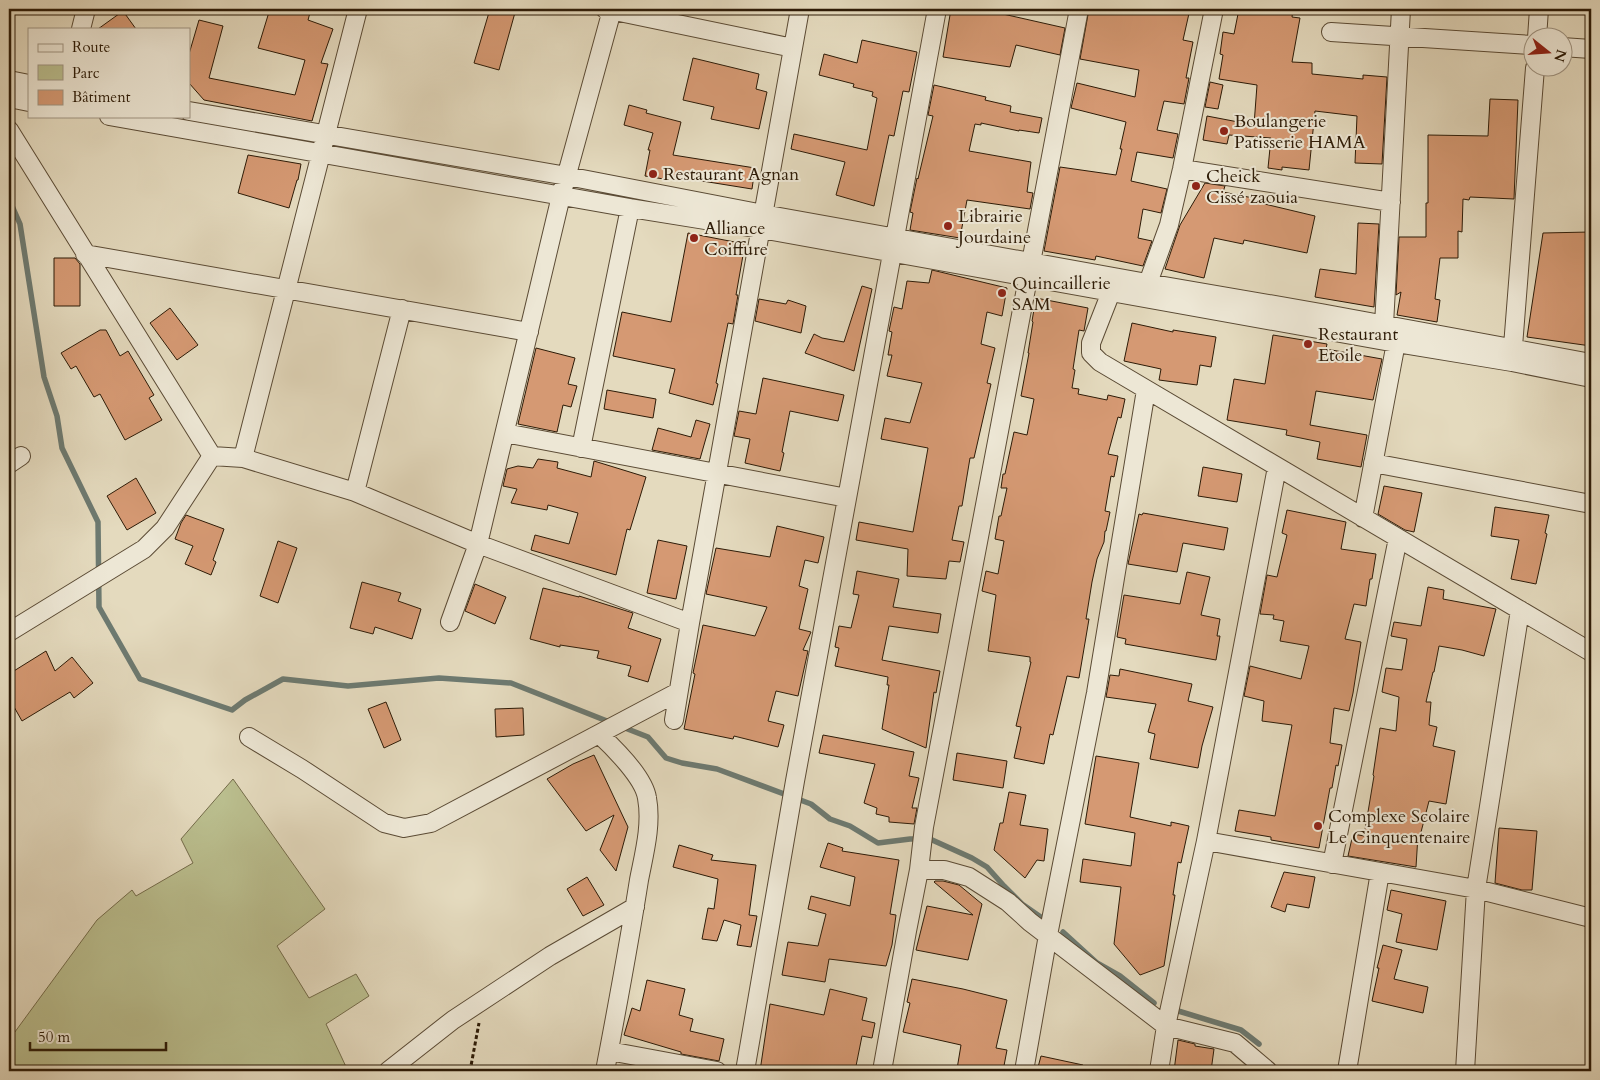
<svg xmlns="http://www.w3.org/2000/svg" width="1600" height="1080" font-family="Cardo,serif">
<rect width="100%" height="100%" fill="#e4dabe"/>
<filter id="stains"><feTurbulence type="fractalNoise" baseFrequency=".004" numOctaves="4"/><feColorMatrix values="0 0 0 0 .2 0 0 0 0 .09 0 0 0 0 .02 0 0 0 .5 -.17"/></filter>
<radialGradient id="worn" r=".72"><stop offset=".6" stop-color="#630" stop-opacity="0"/><stop offset="1" stop-color="#630" stop-opacity=".3"/></radialGradient>
<!-- green -->
<path fill="#babe8e" stroke="#746c4a" d="M233,779L325,909L277,946L309,998L356,974L369,996L326,1024L348,1071H9V1040L97,920L132,890L136,896L193,863L181,839Z"/>
<g fill="none" stroke-linecap="round" stroke-linejoin="round">
<!-- stream -->
<path stroke="#6d7a71" stroke-width="5.5" d="M9,199L20,224L44,377L57,416L62,448L98,522L99,607L140,679L232,710L245,700L283,679L348,686L439,678L511,683L612,723
M620,726L648,737L666,758L682,763L717,769L811,804L830,819L850,826L878,843L910,839H930L972,858L987,867L1004,886L1022,904L1045,920
M1063,932L1097,963L1120,976L1154,1003
M1175,1010L1241,1030L1259,1044"/>
</g>
<!-- building -->
<path fill="#d59973" stroke="#2d1b07" d="M273,9H311L308,20L333,29L321,63L328,64L312,121L204,100L189,83V54L199,20L223,26L209,78L295,95L305,60L258,48L269,12L271,13Z
M490,9H516L499,70L474,63Z
M951,9H1004L1003,14L1065,28L1060,55L1016,45L1010,67L943,57Z
M1089,9H1190L1183,40L1193,42L1186,78H1189L1184,104L1164,101L1157,130L1178,134L1173,158L1137,152L1131,181L1167,189L1161,213L1143,209L1138,238L1152,241L1143,266L1096,256L1095,260L1044,251L1060,167L1116,175L1122,149H1120L1126,122L1071,108L1077,83L1135,97L1139,70L1080,59Z
M1239,9H1293L1292,17L1300,18L1292,62L1312,63V74L1363,79V75L1387,77L1382,164L1355,163L1357,116L1315,111L1309,170L1282,167V170L1268,168L1271,138L1229,135L1227,144L1203,140L1207,116L1254,125L1257,85L1219,79L1223,55L1220,54L1223,32L1234,34Z
M123,11L136,29H98Z
M862,40L917,52L909,92L903,91L894,136L889,135L874,206L836,195L845,162L791,149L794,134L867,150L877,98L872,96L873,92L853,87L854,84L819,75L824,54L857,63Z
M693,58L759,74L756,89L767,92L759,129L711,119L714,107L683,100Z
M1210,82L1223,85L1218,109L1205,107Z
M934,85L986,97L985,100L1011,106L1010,112L1042,118L1039,133L1019,130V131L981,123V125L975,124L969,151L1031,162L1027,192L1033,193L1030,209L967,200L960,238L910,230L913,213L910,212L917,178L918,179L933,116L928,115Z
M1490,99L1518,100L1514,199L1470,197L1469,200L1463,199L1462,232L1458,231V258H1440L1435,299L1440,300L1437,322L1397,315L1401,292L1396,295L1399,237H1426V203H1428V135L1488,136Z
M629,105L647,110L646,113L681,122L673,155L755,168L752,189L671,176L670,180L645,176L650,150H648L653,133L624,125Z
M248,155L301,164L298,180H297L289,208L238,193Z
M1205,183L1225,186L1223,192L1253,198L1252,201L1315,216L1307,253L1244,240L1243,244L1214,238L1204,278L1165,269L1180,225Z
M1358,223L1379,224L1374,307L1315,297L1320,269L1356,274Z
M1590,232L1591,346L1527,337L1543,233Z
M688,233L745,244L736,295H738L733,324L728,323L716,383L718,384L713,405L669,393L675,369L613,356L622,312L671,322Z
M54,258H75L80,264V306H54Z
M932,270L1007,288L1002,316L987,312L981,344L995,348L987,383L991,384L974,458H970L962,506H959L952,540L964,542L960,562L949,561L946,579L907,576L908,549L856,540L859,522L913,532L928,448L881,439L885,418L910,423L922,383L887,376L892,355H888L892,332L889,331L894,307L902,309L907,281L929,283Z
M862,286L872,289L854,371L805,353L814,334L822,338L844,342Z
M1036,298L1088,308L1084,331L1079,330L1073,369L1075,370L1072,388L1079,389L1078,394L1107,400L1108,395L1125,399L1121,418L1118,417L1108,454L1118,456L1114,477L1111,476L1105,511L1110,512L1106,531H1105L1104,542L1097,559L1092,582L1086,619H1089L1079,678L1067,676L1053,735L1050,734L1044,764L1014,758L1021,727L1016,726L1031,662H1030V657L988,651L996,595L982,591L986,571L998,574L1004,541L995,539L999,516H1001L1007,488H1001L1003,474H1005L1014,432L1027,435L1034,399L1021,396L1029,353H1028L1033,322L1032,321Z
M759,299L786,304L788,300L806,306L801,333L755,321Z
M170,308L198,345L177,360L150,323Z
M1132,323L1173,332V330L1216,337L1211,367L1200,365L1197,385L1159,380L1161,369L1124,361Z
M100,330H106L120,356L128,351L154,395L149,398L162,420L125,440L100,394L94,397L76,366L71,369L61,353Z
M1273,335L1327,344L1326,349L1382,359L1373,400L1316,391L1310,425L1367,435L1361,467L1317,459L1320,442L1286,435L1287,430L1227,420L1234,379L1265,384Z
M536,348L575,358L568,384L577,386L571,407L563,405L557,432L518,424Z
M763,378L844,395L838,421L790,411L782,452L784,453L780,471L745,463L750,439L734,436L739,411L756,414Z
M607,390L656,399L653,418L604,409Z
M696,420L710,424L700,459L652,450L658,428L691,437Z
M538,459L558,462L557,468L591,477L594,461L646,477L630,530L627,529L616,575L531,550L535,535L569,544L578,513L548,505L547,510L511,503L517,489L503,486L507,469L518,466L533,468Z
M1203,467L1242,474L1237,502L1198,496Z
M136,478L156,513L127,530L107,496Z
M1384,486L1422,493L1414,532L1405,530L1378,514Z
M1495,507L1549,515L1545,533L1547,534L1536,584L1511,579L1519,540L1491,536Z
M1287,510L1346,522L1341,549L1376,554L1372,579H1370L1366,606L1354,604L1345,639L1361,642L1353,693L1349,711L1334,708L1330,743L1342,745L1338,766L1336,765L1332,788H1330L1319,848L1271,840V837L1235,831L1239,810L1275,816L1292,725L1262,721L1264,701L1244,696L1250,666L1301,679L1309,646L1280,641L1284,621L1273,619L1274,615L1260,614L1267,575L1277,577L1287,535L1282,533Z
M1143,513L1228,528L1224,550L1183,543L1177,572L1128,564L1139,514L1142,515Z
M186,515L224,529L213,560L216,562L211,575L185,564L193,546L175,539L181,523Z
M777,526L824,537L818,563L805,560L799,586L808,589L799,629L811,632L803,650L808,651L798,696L776,691L768,721L784,725L778,747L734,736L733,739L684,729L695,674L693,673L703,625L755,636L767,607L706,594L716,548L770,557Z
M658,540L687,546L676,599L647,593Z
M278,541L297,548L278,603L260,596Z
M857,571L899,579L893,607L941,614L938,633L889,626L882,660L940,671L936,693L934,692L926,748L882,729L889,685H887L888,677L835,666L839,648L835,647L839,626L851,628L859,595L853,594Z
M1187,572L1210,577L1201,615L1220,619L1217,636H1220L1216,660L1125,644L1126,639L1117,637L1124,595L1180,604Z
M362,582L401,593L398,601L421,609L412,639L375,627L373,634L350,628Z
M475,584L506,597L495,624L465,611Z
M1428,587L1444,590L1443,599L1496,609L1484,656L1462,650L1439,646L1434,672H1433L1426,702H1431L1429,725L1437,727L1433,746L1455,751L1446,804L1429,801L1420,836L1418,835L1416,867L1348,856L1353,834L1364,836L1374,776L1373,775L1380,728L1396,731L1399,697L1382,692L1386,668L1402,670L1407,639L1391,636L1394,622L1421,626Z
M543,588L579,597V596L633,613L628,628L661,639L648,682L628,676L631,666L597,658L599,651L560,645V647L530,639Z
M46,651L55,671L72,657L93,683L74,698L70,692L22,721L9,698V674Z
M1120,669L1192,684L1188,701L1213,707L1202,746L1198,768L1150,759L1155,734L1148,732L1156,704L1106,697L1110,675L1119,676Z
M386,702L401,740L384,748L368,709Z
M523,708L524,735L496,737L495,709Z
M823,735L914,752L909,776L919,778L912,808H917L914,824L889,822V817L876,814L877,808L864,803L875,764L819,753Z
M957,753L1007,761L1003,788L953,780Z
M594,755L628,827L616,871L600,850L614,815L586,831L547,779L573,764Z
M1096,756L1139,763L1130,817L1171,826V822L1189,826L1181,863L1178,862L1173,895H1175L1164,966L1140,975L1114,944L1121,887L1080,882L1083,859L1131,866L1135,833L1085,824Z
M1009,792L1026,795L1020,825L1048,829L1044,861L1037,860L1025,878L994,850L1000,823H1003Z
M1499,828L1537,831L1532,890H1522L1495,883Z
M828,843L843,848L842,851L899,860L890,914L896,915L892,945L886,966L829,959L825,982L782,975L788,942L818,946L826,914L808,909L811,896L850,906L855,877L820,867Z
M679,845L713,855L711,860L756,865L749,915L757,916L751,947L737,945L741,925L724,920L717,941L702,939L708,908L714,909L718,879L673,867Z
M1284,872L1315,877L1309,908L1287,904L1285,912L1271,907Z
M587,877L604,905L583,916L567,889Z
M935,881H943L959,885L982,904L968,960L916,950L927,906L973,915L934,882Z
M1391,890L1446,901L1437,950L1396,942L1402,914L1387,910Z
M1383,945L1402,950L1394,979L1428,987L1423,1013L1372,1001L1379,968H1377Z
M912,979L963,989L1007,1000L996,1048L1007,1050L1003,1071H966L957,1069L961,1045L903,1032L910,1003L907,1002Z
M647,980L685,989L679,1015L693,1019L690,1031L724,1039L719,1061L681,1054V1052L624,1035L632,1008L640,1011Z
M830,989L867,998L862,1020L875,1023L872,1038L862,1036L855,1071H760L770,1004L824,1015Z
M1178,1040L1195,1044V1046L1214,1049L1211,1071H1174Z
M1041,1056L1083,1065V1071H1037Z"/>
<g fill="none" stroke-linecap="round" stroke-linejoin="round">
<!-- minor casing -->
<g stroke="#5b4b35" stroke-width="20">
<path id="minor" d="M605,9L793,48
M81,29L86,9
M1331,32L1532,45
M1537,38L1539,9
M1562,47L1591,49
M9,80L29,84
M9,98L29,102
M189,111L567,176L763,214L1147,283L1321,313L1591,363
M109,116L630,208L761,229L1396,343L1512,362L1591,378
M9,130L212,456
M1182,169L1391,202
M85,254L529,332
M1111,292L1091,343V353L1100,362L1591,652
M1144,294L1169,225L1182,169L1214,9
M1384,325L1401,9
M1512,359L1535,68
M505,433L847,498
M581,448L630,208
M212,456L243,458L355,492L478,544L690,623
M243,458L358,9
M1373,463L1591,504
M9,464L21,456
M355,492L402,309
M1363,518L1398,332
M450,622L478,544L561,196L612,10
M9,632L144,549L165,528L212,456
M674,720L690,623L800,9
M600,735C614,748 644,778 647,798C652,825 644,854 639,880C629,944 617,1008 605,1071
M249,737L302,769L384,823L404,828L431,823L678,692
M1206,841L1476,889L1591,918
M1332,864L1398,538
M919,870H944L969,877L1008,902L1030,922L1166,1026L1235,1043L1268,1071
M609,1051L717,1071
M388,1071L453,1020L550,956L635,907
M745,1071L795,781L937,9
M882,1071L907,931L919,870L924,827L1079,9
M1024,1071L1048,935L1096,693L1146,390
M1159,1071L1166,1026L1206,841L1277,467
M1347,1071L1380,872
M1465,1071L1476,889L1520,610"/>
</g>
<!-- path -->
<path stroke="#2d1b07" stroke-width="3" stroke-dasharray="4 2.5" stroke-linecap="butt" d="M470,1071L479,1023"/>
<!-- minor -->
<use href="#minor" stroke="#ede7d5" stroke-width="18"/>
</g>
<!-- markers -->
<g fill="#8f2418" stroke="#ede7d5" stroke-width="2">
<circle cx="1224" cy="131" r="5"/>
<circle cx="653" cy="174" r="5"/>
<circle cx="1196" cy="186" r="5"/>
<circle cx="948" cy="226" r="5"/>
<circle cx="694" cy="238" r="5"/>
<circle cx="1002" cy="293" r="5"/>
<circle cx="1308" cy="344" r="5"/>
<circle cx="1318" cy="826" r="5"/>
</g>
<g text-anchor="middle" dominant-baseline="central" stroke-width="4" stroke-linejoin="round" paint-order="stroke">
<!-- poi labels -->
<g font-size="18" fill="#2d1b07" stroke="#ede7d5" text-anchor="start">
<text x="1234" y="121">Boulangerie<tspan x="1234" dy="21">Patisserie HAMA</tspan></text>
<text x="663" y="174">Restaurant Agnan</text>
<text x="1206" y="176">Cheick<tspan x="1206" dy="21">Cissé zaouia</tspan></text>
<text x="958" y="216">Librairie<tspan x="958" dy="21">Jourdaine</tspan></text>
<text x="704" y="228">Alliance<tspan x="704" dy="21">Coiffure</tspan></text>
<text x="1012" y="283">Quincaillerie<tspan x="1012" dy="21">SAM</tspan></text>
<text x="1318" y="334">Restaurant<tspan x="1318" dy="21">Etoile</tspan></text>
<text x="1328" y="816">Complexe Scolaire<tspan x="1328" dy="21">Le Cinquentenaire</tspan></text>
</g>
</g>
<!-- margin -->
<rect width="1600" height="1080" fill="none" stroke="#e4dabe" stroke-width="30"/>
<rect x="10" y="10" width="1580" height="1060" fill="none" stroke="#2d1b07" stroke-width="2.5"/>
<rect x="15" y="15" width="1570" height="1050" fill="none" stroke="#2d1b07"/>
<!-- legend -->
<rect x="28" y="28" width="162" height="90" fill="#ede7d5" stroke="#a09583"/>
<rect x="38" y="44" width="25" height="8" fill="#ede7d5" stroke="#a09583"/>
<text x="72" y="52" font-size="15" fill="#2d1b07">Route</text>
<rect x="38" y="65" width="25" height="15" fill="#babe8e" stroke="#a09583"/>
<text x="72" y="78" font-size="15" fill="#2d1b07">Parc</text>
<rect x="38" y="90" width="25" height="15" fill="#d59973" stroke="#a09583"/>
<text x="72" y="102" font-size="15" fill="#2d1b07">Bâtiment</text>
<!-- north arrow -->
<g transform="translate(1548 52) rotate(107)"><circle r="24" fill="#ede7d5" stroke="#a09583"/>
<path d="M0-4L9 19L0 12L-9 19Z" fill="#8f2418"/>
<text y="-8" font-size="14" font-weight="bold" text-anchor="middle" fill="#2d1b07">N</text>
</g>
<!-- scale -->
<path d="M30 1042v8h136v-8" fill="none" stroke="#2d1b07" stroke-width="2.5"/>
<text x="38" y="1042" font-size="15" fill="#2d1b07" stroke="#ede7d5" stroke-width="4" paint-order="stroke">50 m</text>
<rect width="100%" height="100%" filter="url(#stains)"/>
<rect width="100%" height="100%" fill="url(#worn)"/>
</svg>
